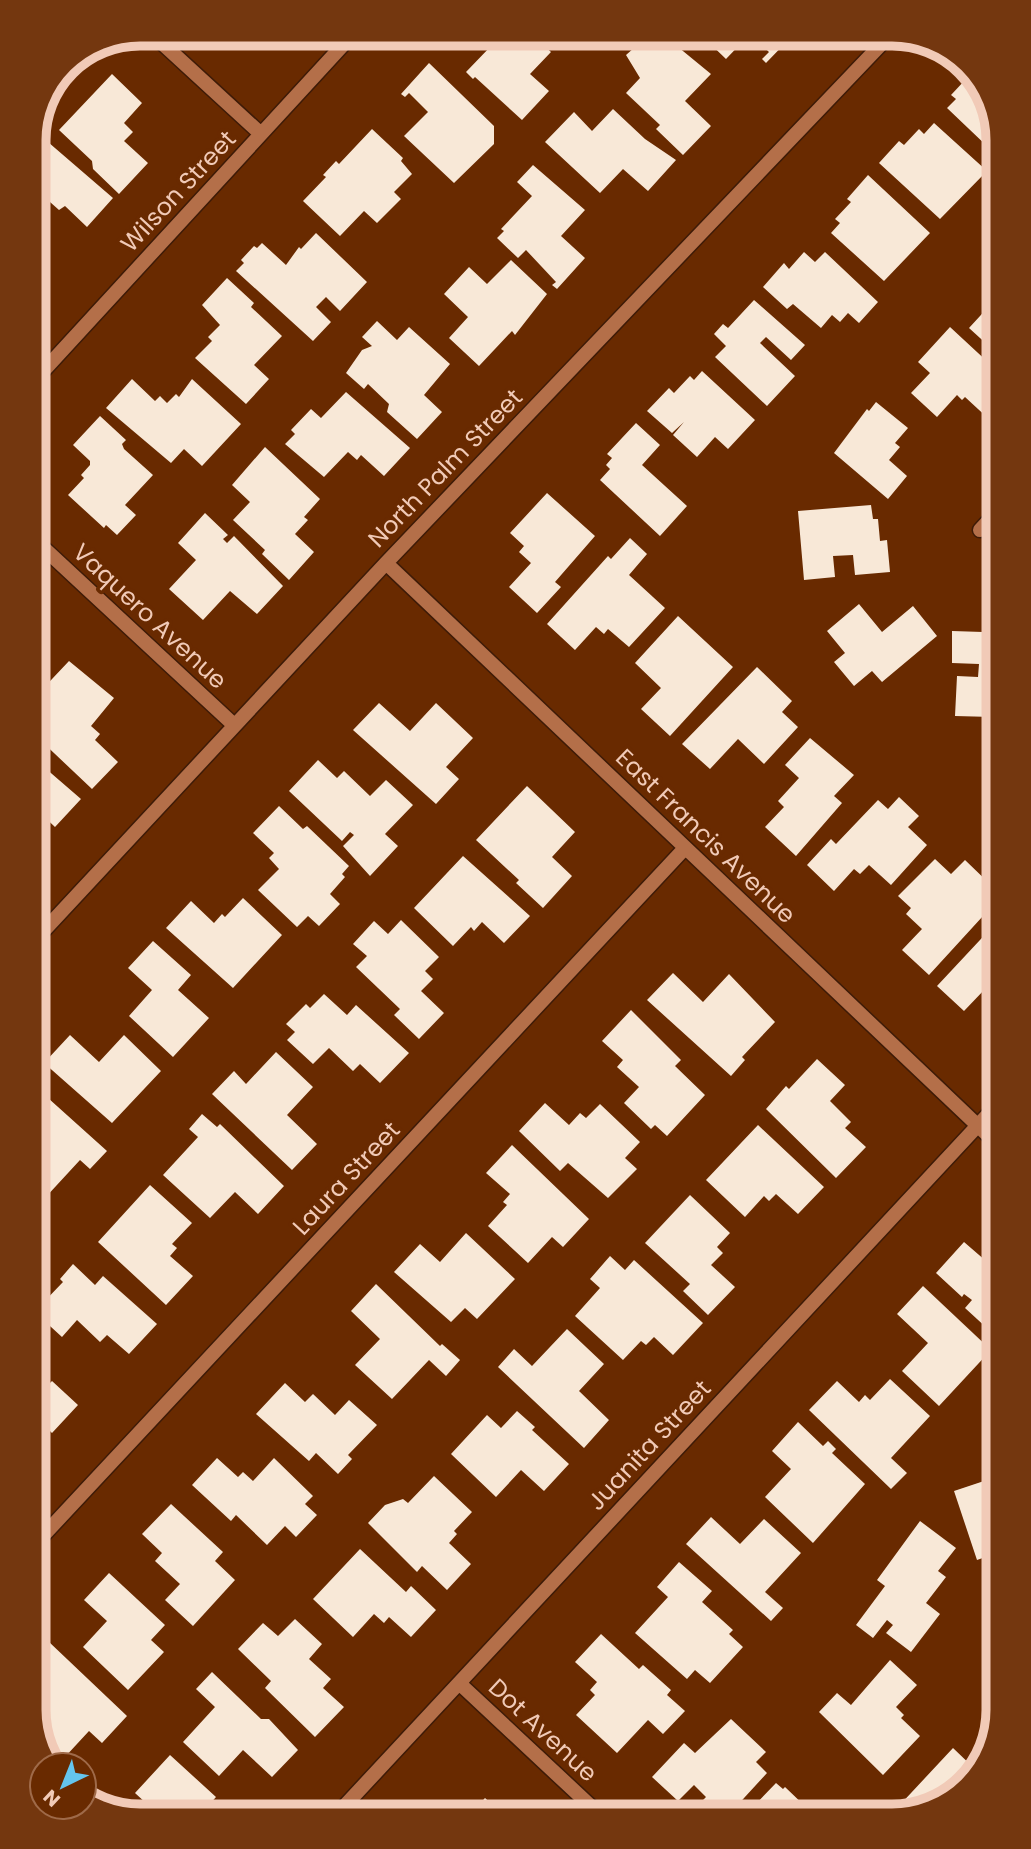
<svg xmlns="http://www.w3.org/2000/svg" width="1031" height="1849" font-family="Poppins,sans-serif">
<rect width="100%" height="100%" fill="#692a00"/>
<!-- building -->
<path fill="#f8e8d7" d="M480,33H530L551,52L530,74L549,91L522,120L475,77L473,79L466,72L492,45Z
M651,33H661L711,74L685,101L711,126L683,155L656,129L660,125L626,93L640,78L626,55Z
M699,33H795L766,63L762,59L769,52L750,34L726,59Z
M429,63L494,126V144L454,183L404,136L428,112L409,93L405,97L401,94Z
M966,70L990,98V149L947,108L956,99L951,95L966,79L962,74Z
M112,74L142,103L124,123L133,132L124,141L148,163L119,194L93,169L92,161L59,130Z
M613,109L645,139L676,160L648,191L623,169L600,193L545,142L574,112L592,131Z
M934,123L987,171L940,219L879,163L899,141L904,145L919,129L924,134Z
M372,129L403,158L401,161L412,174L394,192L401,199L377,223L364,211L340,236L303,201L326,177L323,175L336,161L339,164Z
M48,142L113,198L87,227L65,206L59,210L50,202L34,216V158Z
M533,165L585,210L561,236L585,258L557,289L552,285L556,282L526,250L518,258L497,238L504,231L501,229L532,196L517,182Z
M868,175L930,233L884,281L831,233L840,223L835,219L851,202L847,199Z
M316,233L367,282L340,311L326,297L316,307L331,322L313,341L236,271L244,263L241,260L254,246L257,248L262,243L286,265L299,247L301,249Z
M804,252L815,262L825,252L878,302L859,323L848,313L840,322L832,315L821,328L793,304L787,309L763,287L784,263L789,269Z
M511,260L547,294L515,335L512,331L479,366L449,338L468,317L444,294L469,267L487,284Z
M227,278L254,303L251,307L282,336L254,365L269,379L246,404L195,358L212,341L208,337L220,325L202,305Z
M754,300L805,345L791,360L766,337L760,343L795,376L767,406L715,357L726,346L714,334L723,324L728,328Z
M991,304V348L969,328Z
M377,321L397,340L409,327L450,364L424,395L442,412L417,439L387,412L389,404L368,384L364,389L346,373L362,350L372,346L362,337Z
M950,327L991,365V421L965,397L962,400L957,395L937,417L911,393L930,373L918,362Z
M702,371L755,420L728,449L715,437L697,457L673,435L684,422L672,433L647,411L669,388L674,393L690,376L694,380Z
M132,379L155,401L160,396L167,403L176,394L179,397L192,379L241,424L202,466L184,449L171,463L106,408Z
M346,392L410,448L384,476L361,455L357,460L348,452L324,477L285,444L295,434L291,430L311,409L321,418Z
M876,402L908,428L895,443L900,447L889,460L907,476L888,499L834,453L867,409L869,411Z
M100,416L126,440L122,444L124,449L153,475L125,505L136,515L117,535L106,525L104,528L68,495L84,478L81,475L90,465V461L73,445Z
M636,423L660,445L642,465L687,506L660,536L600,480L610,469L606,465L612,458L607,454Z
M265,447L320,499L304,517L308,520L295,534L314,552L289,580L262,554L265,550L233,520L250,502L232,485Z
M547,493L595,536L555,582L561,587L537,613L509,587L531,563L519,552L524,546L510,533Z
M871,505L873,519H878L880,541L887,540L890,572L855,575L853,555L833,556L835,577L804,580L798,511Z
M205,513L228,535L223,539L227,543L234,536L283,586L257,614L230,591L203,620L169,589L196,560L178,543Z
M630,538L647,554L629,575L665,608L629,647L608,629L604,634L596,627L575,650L547,624L608,556L611,559Z
M859,604L882,632L913,606L937,636L882,682L872,671L854,686L834,662L845,653L827,631Z
M678,616L733,667L670,736L641,709L661,688L635,663Z
M952,631L983,632L982,639H992L993,717L955,716L957,676L978,677L979,664L952,663Z
M69,661L114,698L91,726L100,734L95,740L118,762L92,789L36,736V723L49,710L36,696Z
M757,667L792,701L782,712L798,727L764,764L738,739L710,769L682,744Z
M379,703L410,731L436,703L473,738L446,767L459,779L436,804L353,730Z
M810,738L854,775L834,796L842,803L796,856L765,827L784,807L778,801L799,778L785,765Z
M318,760L337,778L344,771L370,796L386,780L413,805L385,834L398,846L370,876L343,846L354,835L350,832L342,841L289,791Z
M37,761L81,799L55,827L37,810Z
M527,786L575,832L552,857L572,876L543,908L516,883L519,880L476,840Z
M899,797L919,816L908,827L927,845L891,885L869,865L860,874L854,869L834,891L807,865L831,839L836,844L878,800L888,809Z
M279,806L303,829L307,826L349,866L342,874L345,877L330,894L340,904L319,926L308,916L297,927L258,890L279,869L269,858L274,853L253,833Z
M463,856L530,916L504,943L482,922L474,931L471,927L453,946L414,908Z
M935,859L951,874L965,860L993,887L994,904L929,975L902,950L922,929L906,914L911,908L898,896Z
M243,898L282,935L233,988L166,928L191,901L214,923L222,914L225,917Z
M401,920L439,957L425,971L433,979L421,991L444,1013L419,1039L394,1015L400,1009L356,967L367,956L353,944L374,921L388,934Z
M994,925V996L986,988L964,1011L937,986Z
M153,941L191,975L178,990L209,1018L173,1057L129,1016L152,990L128,968Z
M673,973L703,1002L729,974L775,1022L742,1057L745,1060L731,1076L647,1000Z
M324,994L347,1015L356,1005L409,1053L380,1083L360,1064L353,1071L329,1048L313,1064L287,1040L295,1032L286,1024L306,1004L310,1008Z
M631,1010L681,1060L675,1066L705,1095L667,1136L655,1125L651,1129L624,1103L639,1087L617,1067L623,1060L602,1041Z
M70,1035L99,1062L124,1035L161,1071L112,1123L44,1063Z
M276,1052L313,1087L287,1115L317,1144L292,1170L212,1094L234,1071L246,1084Z
M817,1059L845,1085L830,1101L851,1122L845,1128L866,1147L836,1178L766,1109L786,1086L789,1089Z
M38,1089L107,1151L90,1169L80,1160L44,1199L39,1193Z
M545,1103L569,1125L580,1113L586,1118L600,1104L640,1142L625,1158L637,1169L608,1198L568,1163L560,1171L519,1131Z
M202,1114L217,1127L220,1124L284,1186L258,1214L235,1192L210,1218L163,1175L198,1137L189,1129Z
M758,1125L824,1187L798,1214L776,1194L769,1201L764,1196L745,1217L706,1180Z
M512,1145L589,1219L563,1247L552,1237L528,1263L488,1226L507,1205L503,1202L510,1194L486,1173Z
M150,1185L192,1223L172,1244L177,1248L170,1256L193,1276L166,1305L98,1242Z
M690,1195L730,1233L717,1247L723,1253L711,1265L735,1287L708,1315L683,1291L690,1284L645,1243Z
M466,1233L515,1279L477,1319L465,1308L451,1322L394,1272L420,1244L440,1262Z
M964,1242L986,1261L995,1251L996,1330L992,1327L989,1330L965,1308L972,1300L964,1294L962,1297L936,1273Z
M610,1256L625,1270L634,1260L703,1323L673,1355L654,1337L646,1345L641,1341L623,1360L575,1316L600,1288L590,1279Z
M73,1264L95,1285L103,1276L157,1324L129,1354L107,1335L100,1342L77,1320L62,1337L39,1316V1307L63,1282L60,1279Z
M376,1284L440,1346L442,1344L460,1360L446,1376L429,1360L392,1399L355,1365L380,1339L351,1311Z
M923,1286L991,1350L939,1406L902,1371L928,1343L897,1314Z
M567,1329L604,1364L579,1391L609,1420L584,1448L498,1367L514,1349L532,1366Z
M40,1378L48,1385L52,1381L78,1405L52,1433L40,1421Z
M890,1379L930,1416L891,1458L907,1473L891,1489L809,1410L837,1381L859,1402L865,1395L870,1400Z
M285,1383L305,1402L313,1394L335,1415L349,1400L377,1425L348,1455L352,1459L338,1474L316,1453L309,1461L256,1414Z
M517,1411L535,1427L532,1430L569,1464L544,1491L521,1470L496,1497L451,1454L487,1415L501,1428Z
M798,1422L823,1446L828,1441L836,1449L832,1453L865,1484L813,1543L765,1497L791,1469L772,1451Z
M217,1458L238,1477L243,1472L253,1481L274,1458L313,1496L305,1504L317,1515L296,1537L285,1526L267,1545L236,1515L231,1521L192,1485Z
M434,1476L472,1512L454,1531L457,1534L449,1543L471,1564L447,1590L422,1566L417,1572L368,1523L385,1505L403,1499L408,1503Z
M996,1477L997,1553L977,1560L954,1491Z
M171,1504L223,1552L215,1561L235,1580L193,1626L165,1600L180,1584L155,1561L162,1553L142,1534Z
M711,1517L740,1544L764,1519L801,1553L765,1592L783,1608L771,1621L686,1544Z
M920,1521L956,1548L938,1571L946,1577L926,1603L940,1614L911,1652L886,1633L893,1625L887,1620L873,1638L856,1625L885,1586L877,1580Z
M360,1549L406,1592L411,1586L436,1610L411,1637L389,1617L384,1623L374,1614L353,1637L313,1599Z
M679,1562L712,1591L702,1602L733,1630L729,1634L743,1647L710,1683L695,1670L687,1679L635,1633L668,1597L657,1587Z
M109,1573L165,1625L151,1640L164,1652L128,1690L83,1647L107,1621L84,1600Z
M295,1619L322,1644L309,1659L331,1679L323,1688L344,1707L315,1737L265,1688L271,1681L238,1649L263,1623L278,1636Z
M601,1634L639,1669L643,1665L671,1690L667,1695L685,1711L663,1734L648,1720L617,1753L576,1715L595,1695L590,1690L597,1682L575,1662Z
M48,1641L127,1716L102,1743L89,1731L64,1758L41,1737V1695L46,1689L41,1685V1649Z
M890,1660L917,1685L896,1707L904,1715L901,1718L920,1736L883,1775L819,1712L837,1693L851,1705Z
M212,1672L261,1719H269L298,1750L272,1777L243,1750L219,1776L183,1742L215,1707L196,1689Z
M731,1719L766,1752L756,1762L767,1773L733,1810H713L703,1800L706,1797L694,1785L678,1801L652,1777L684,1743L695,1753Z
M953,1748L977,1771L933,1808H897Z
M170,1755L216,1797L200,1815H159L135,1793Z
M776,1783L783,1789L785,1787L808,1809H751Z
M485,1798L500,1812H472Z"/>
<g fill="none" stroke-linecap="round" stroke-linejoin="round">
<!-- minor casing -->
<g stroke="#3e1b07" stroke-width="17">
<path id="minor" d="M151,33L261,134
M35,380L354,33
M980,530L992,517
M35,540L234,725
M386,563L995,1142
M37,938L386,563L891,34
M40,1539L685,848
M459,1683L596,1811
M338,1813L995,1107"/>
</g>
<!-- minor -->
<use href="#minor" stroke="#b46f49" stroke-width="14"/>
</g>
<g text-anchor="middle" dominant-baseline="central" stroke-width="7" stroke-linejoin="round" paint-order="stroke">
<!-- street labels -->
<g font-size="24" fill="#f1cab7" stroke="#692a00">
<text transform="translate(178 191) rotate(-47)">Wilson Street</text>
<text transform="translate(445 468) rotate(-46)">North Palm Street</text>
<text transform="translate(150 616) rotate(43)">Vaquero Avenue</text>
<text transform="translate(706 836) rotate(44)">East Francis Avenue</text>
<text transform="translate(346 1178) rotate(-47)">Laura Street</text>
<text transform="translate(649 1445) rotate(-47)">Juanita Street</text>
<text transform="translate(543 1730) rotate(43)">Dot Avenue</text>
</g>
</g>
<!-- crop -->
<path d="M0 0H1031V1849H0ZM140 46H892A94 94 0 0 1 986 140V1710A94 94 0 0 1 892 1804H140A94 94 0 0 1 46 1710V140A94 94 0 0 1 140 46Z" fill="#74370f" fill-rule="evenodd"/>
<path fill="none" stroke="#f1cab7" stroke-width="9" d="M140 46H892A94 94 0 0 1 986 140V1710A94 94 0 0 1 892 1804H140A94 94 0 0 1 46 1710V140A94 94 0 0 1 140 46Z"/>
<!-- north arrow -->
<g transform="translate(63 1786) rotate(223)"><circle r="33" fill="#692a00" stroke="#9f6a49" stroke-width="2"/>
<path d="M0-5L12 26L0 18L-12 26Z" fill="#64c5ee"/>
<text y="-10" font-size="19" font-weight="bold" text-anchor="middle" fill="#f1cab7">N</text>
</g>
</svg>
